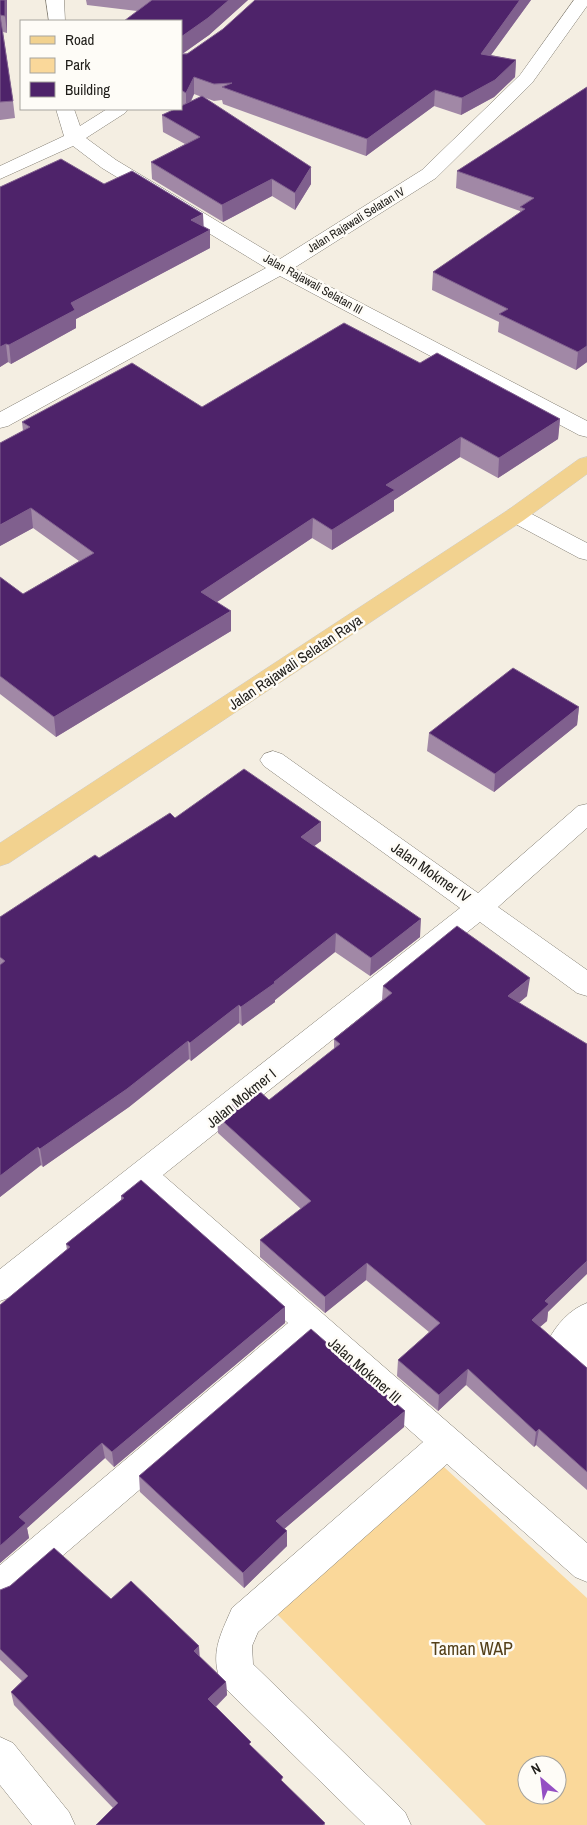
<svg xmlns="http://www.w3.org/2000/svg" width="587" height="1825" font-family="'Archivo Narrow',sans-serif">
<rect width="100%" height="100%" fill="#f4eee2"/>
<!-- green -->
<path fill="#fad89a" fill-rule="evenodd" d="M433,1457L587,1598V1825H486L268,1605ZM527,1765H557V1795H527Z"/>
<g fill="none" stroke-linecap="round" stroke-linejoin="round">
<!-- minor casing -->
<g stroke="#817c71" stroke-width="1">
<path id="minor" d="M46,0H64L65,21H49Z
M574,0H587V6L532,83L436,178L294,268L587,421V437L579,435L280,276L8,426L0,428V412L266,268L102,168L73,146L0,179V166L64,136L56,109H74L80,126L107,109H128L125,113L86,138L116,160L280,259L422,170L520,75Z
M516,508L524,510L587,543V560L579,558L508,520L505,515L508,510Z
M273,751L282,754L478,893L578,806L587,804V828L498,907L587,970V996L577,993L480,922L163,1175L587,1543V1582L575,1577L447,1464L258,1632L252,1646L253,1664L405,1812L411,1825H365L222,1685C209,1654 220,1636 232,1608L423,1442L311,1343L12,1599L0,1604V1565L288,1323L141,1193L11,1297L0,1301V1269L460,908L264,766L260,760L264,754Z
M587,1303V1374C571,1368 555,1357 548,1341C556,1325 570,1309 587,1303Z
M0,1737L13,1743L69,1812L75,1825H32L0,1785Z"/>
</g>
<!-- major casing -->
<g stroke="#cecdcc" stroke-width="1">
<path id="major" d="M587,457V474L524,520L9,863L0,866V843L508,510L579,459Z"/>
</g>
<!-- minor -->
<use href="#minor" fill="#fff" fill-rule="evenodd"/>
<!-- major -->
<use href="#major" fill="#f2d28f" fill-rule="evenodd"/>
</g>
<!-- wall -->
<path fill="#a188a6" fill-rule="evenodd" d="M0,0H7V33L3,32L13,101L15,118L0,120Z
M86,0H248L209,35L181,54L531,0L491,55L516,60L515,77L494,97L461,115L434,106L366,156L223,104L222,100L214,101L203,97L311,184L295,210L272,196L223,222L152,179L151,162L185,144L163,132L162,115L181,109V21L137,11L87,5ZM194,94L202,97L191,102Z
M587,87V362L576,370L498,332L499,322L432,290L433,272L520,213V211L456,188L457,171Z
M104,184L203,227L210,248L76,319V328L11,364L8,362L0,367V187Z
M420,363L560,419L558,439L498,478L460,457L394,500V511L332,550L312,538L217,602L231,631L56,737L0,694V577L23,594L79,561L33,528L0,546L23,431L22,422L202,407Z
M579,707L577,725L494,792L427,751L429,733Z
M175,818L321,841L314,846L420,937L370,976L335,952L275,1000V1002L242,1026L239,1023L191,1061L189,1059L129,1107L43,1167L41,1165L0,1197V917L99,858Z
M383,986L527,996L519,1003L548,1312L547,1321L540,1327L587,1368V1490L536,1445L534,1447L466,1385L438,1411L397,1376L398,1360L429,1332L366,1280L325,1313L260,1257V1240L301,1209L218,1133L217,1116L269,1100L334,1049V1039L382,1000Z
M121,1196L285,1323L114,1467L105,1458L27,1528L29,1538L0,1563V1305L67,1250L66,1244L121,1200Z
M404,1427L284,1529L287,1531V1546L244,1588L140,1492L139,1476Z
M0,1590L111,1599L199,1646V1656L226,1682L227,1695L216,1707L283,1782L325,1823V1825H96L113,1808L14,1705L11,1692L22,1681L0,1660Z"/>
<!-- shaded-wall -->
<path fill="#80608e" d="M5,0H7V33L5,16Z
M229,0H248L209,35L181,55V37Z
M520,0H531L480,70L481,54Z
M516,60L515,77L494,97L461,115L462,98Z
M194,77V94L186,110V93Z
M435,90L434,106L366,156L367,139Z
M311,167V184L295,210V193Z
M272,179V196L223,222L222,205Z
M203,214L204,232L191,220Z
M210,230V248L76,319V328L11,364L9,345L71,303Z
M6,344L8,362L0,367V347Z
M587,346V362L576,370L578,352Z
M560,419L558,439L498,478L499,458Z
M461,437L460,457L394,500V511L332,550V530L386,485Z
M31,508L33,528L0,546V525Z
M313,518L312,538L202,612L201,592Z
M231,611V631L56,737L54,717Z
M579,707L577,725L494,792L495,774Z
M321,822V841L301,856V837Z
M421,919L420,937L370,976L371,958Z
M336,933L335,952L275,1000V1002L242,1026L241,1007Z
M530,978L527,996L506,1013L508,996Z
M239,1005V1023L191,1061L190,1043Z
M188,1041L189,1059L129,1107L43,1167L40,1149Z
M38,1147L41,1165L0,1197V1176Z
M587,1261V1274L548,1312L547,1321L529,1336L532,1320L545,1301Z
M367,1263L366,1280L325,1313V1297Z
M285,1307V1323L114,1467L112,1452Z
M468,1369L466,1385L438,1411L439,1395Z
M405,1411L404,1427L276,1536V1521Z
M539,1429L536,1445L534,1447L536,1432Z
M102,1443L105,1458L27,1528L29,1538L0,1563V1546L19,1517Z
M287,1531V1546L244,1588L243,1573Z
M199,1646L200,1661L194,1651Z
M226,1682L227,1695L209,1713L208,1699Z"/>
<!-- building -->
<path fill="#4e236a" stroke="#80608e" d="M0,0H5V16L0,15Z
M152,0H229L208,18L181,37V21H124Z
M255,0H520L481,54L516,60L495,80L462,98L435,90L367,139L222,87L232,83L214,84L194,77L186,93L181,90V54H187L223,29Z
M0,15L13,101L0,102Z
M587,87V346L578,352L499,314L508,309L433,272L525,209L520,207L534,198L457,171Z
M202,96L311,167L295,193L272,179L222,205L151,162L200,137L162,115L175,109H181V106Z
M61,159L104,184L132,171L203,214L191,220L210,230L71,303L75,310L9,345L6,344L0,347V187Z
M344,323L420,363L437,353L560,419L499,458L461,437L386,485L395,490L332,530L313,518L201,592L231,611L54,717L0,676V577L23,594L94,553L31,508L0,525V443L30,427L22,422L132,363L202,407Z
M513,668L579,707L495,774L429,733Z
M244,769L321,822L301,837L421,919L371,958L336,933L274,982L275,983L241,1007L239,1005L190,1043L188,1041L127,1089L40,1149L38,1147L0,1176V965L5,961L0,957V917L95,855L99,858L170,813L175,818Z
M457,926L530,978L508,996L587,1044V1261L545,1301L549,1304L532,1320L587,1368V1472L539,1429L536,1432L468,1369L439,1395L398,1360L440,1323L367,1263L325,1297L260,1240L311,1201L217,1116L255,1087L269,1100L340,1044L334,1039L392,993L383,986Z
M141,1180L285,1307L112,1452L102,1443L19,1517L26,1523L0,1546V1305L70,1247L66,1244L124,1198L121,1196Z
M311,1329L405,1411L276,1521L287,1531L243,1573L139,1476Z
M54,1548L111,1599L131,1581L199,1646L194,1651L226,1682L208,1699L251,1742L249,1744L283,1777L281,1780L325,1823L323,1825H96L118,1803L11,1692L28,1676L0,1649V1590L10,1586Z"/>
<g text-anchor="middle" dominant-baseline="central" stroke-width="5" stroke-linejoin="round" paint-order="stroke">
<!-- far-street labels -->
<g font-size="12" fill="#1f1d19" stroke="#fefcf7">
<text transform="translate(356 220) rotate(-32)">Jalan Rajawali Selatan IV</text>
<text transform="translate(313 284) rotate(29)">Jalan Rajawali Selatan III</text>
</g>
<!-- street labels -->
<g font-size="15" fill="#1f1d19" stroke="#fefcf7">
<text transform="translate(295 662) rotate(-34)">Jalan Rajawali Selatan Raya</text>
<text transform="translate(431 872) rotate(35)">Jalan Mokmer IV</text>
<text transform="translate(241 1098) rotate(-39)">Jalan Mokmer I</text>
<text transform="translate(365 1370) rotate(41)">Jalan Mokmer III</text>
</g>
<!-- near-park labels -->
<g font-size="18" fill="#544019" stroke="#fefcf7">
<text x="472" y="1648">Taman WAP</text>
</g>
</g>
<!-- legend -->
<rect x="20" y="20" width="162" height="90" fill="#fefcf7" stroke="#a5a39e"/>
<rect x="30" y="36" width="25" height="8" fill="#f2d28f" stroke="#a5a39e"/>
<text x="65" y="45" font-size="15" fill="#1f1d19">Road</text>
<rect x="30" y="58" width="25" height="15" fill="#fad89a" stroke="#a5a39e"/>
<text x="65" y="70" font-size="15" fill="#1f1d19">Park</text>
<rect x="30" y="82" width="25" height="15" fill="#4e236a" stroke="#a5a39e"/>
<text x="65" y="95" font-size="15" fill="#1f1d19">Building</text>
<!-- north arrow -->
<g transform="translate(542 1780) rotate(332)"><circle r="24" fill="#fefcf7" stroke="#a5a39e"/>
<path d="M0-4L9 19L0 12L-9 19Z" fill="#944fc3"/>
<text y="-8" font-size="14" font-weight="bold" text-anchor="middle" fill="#1f1d19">N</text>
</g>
</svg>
